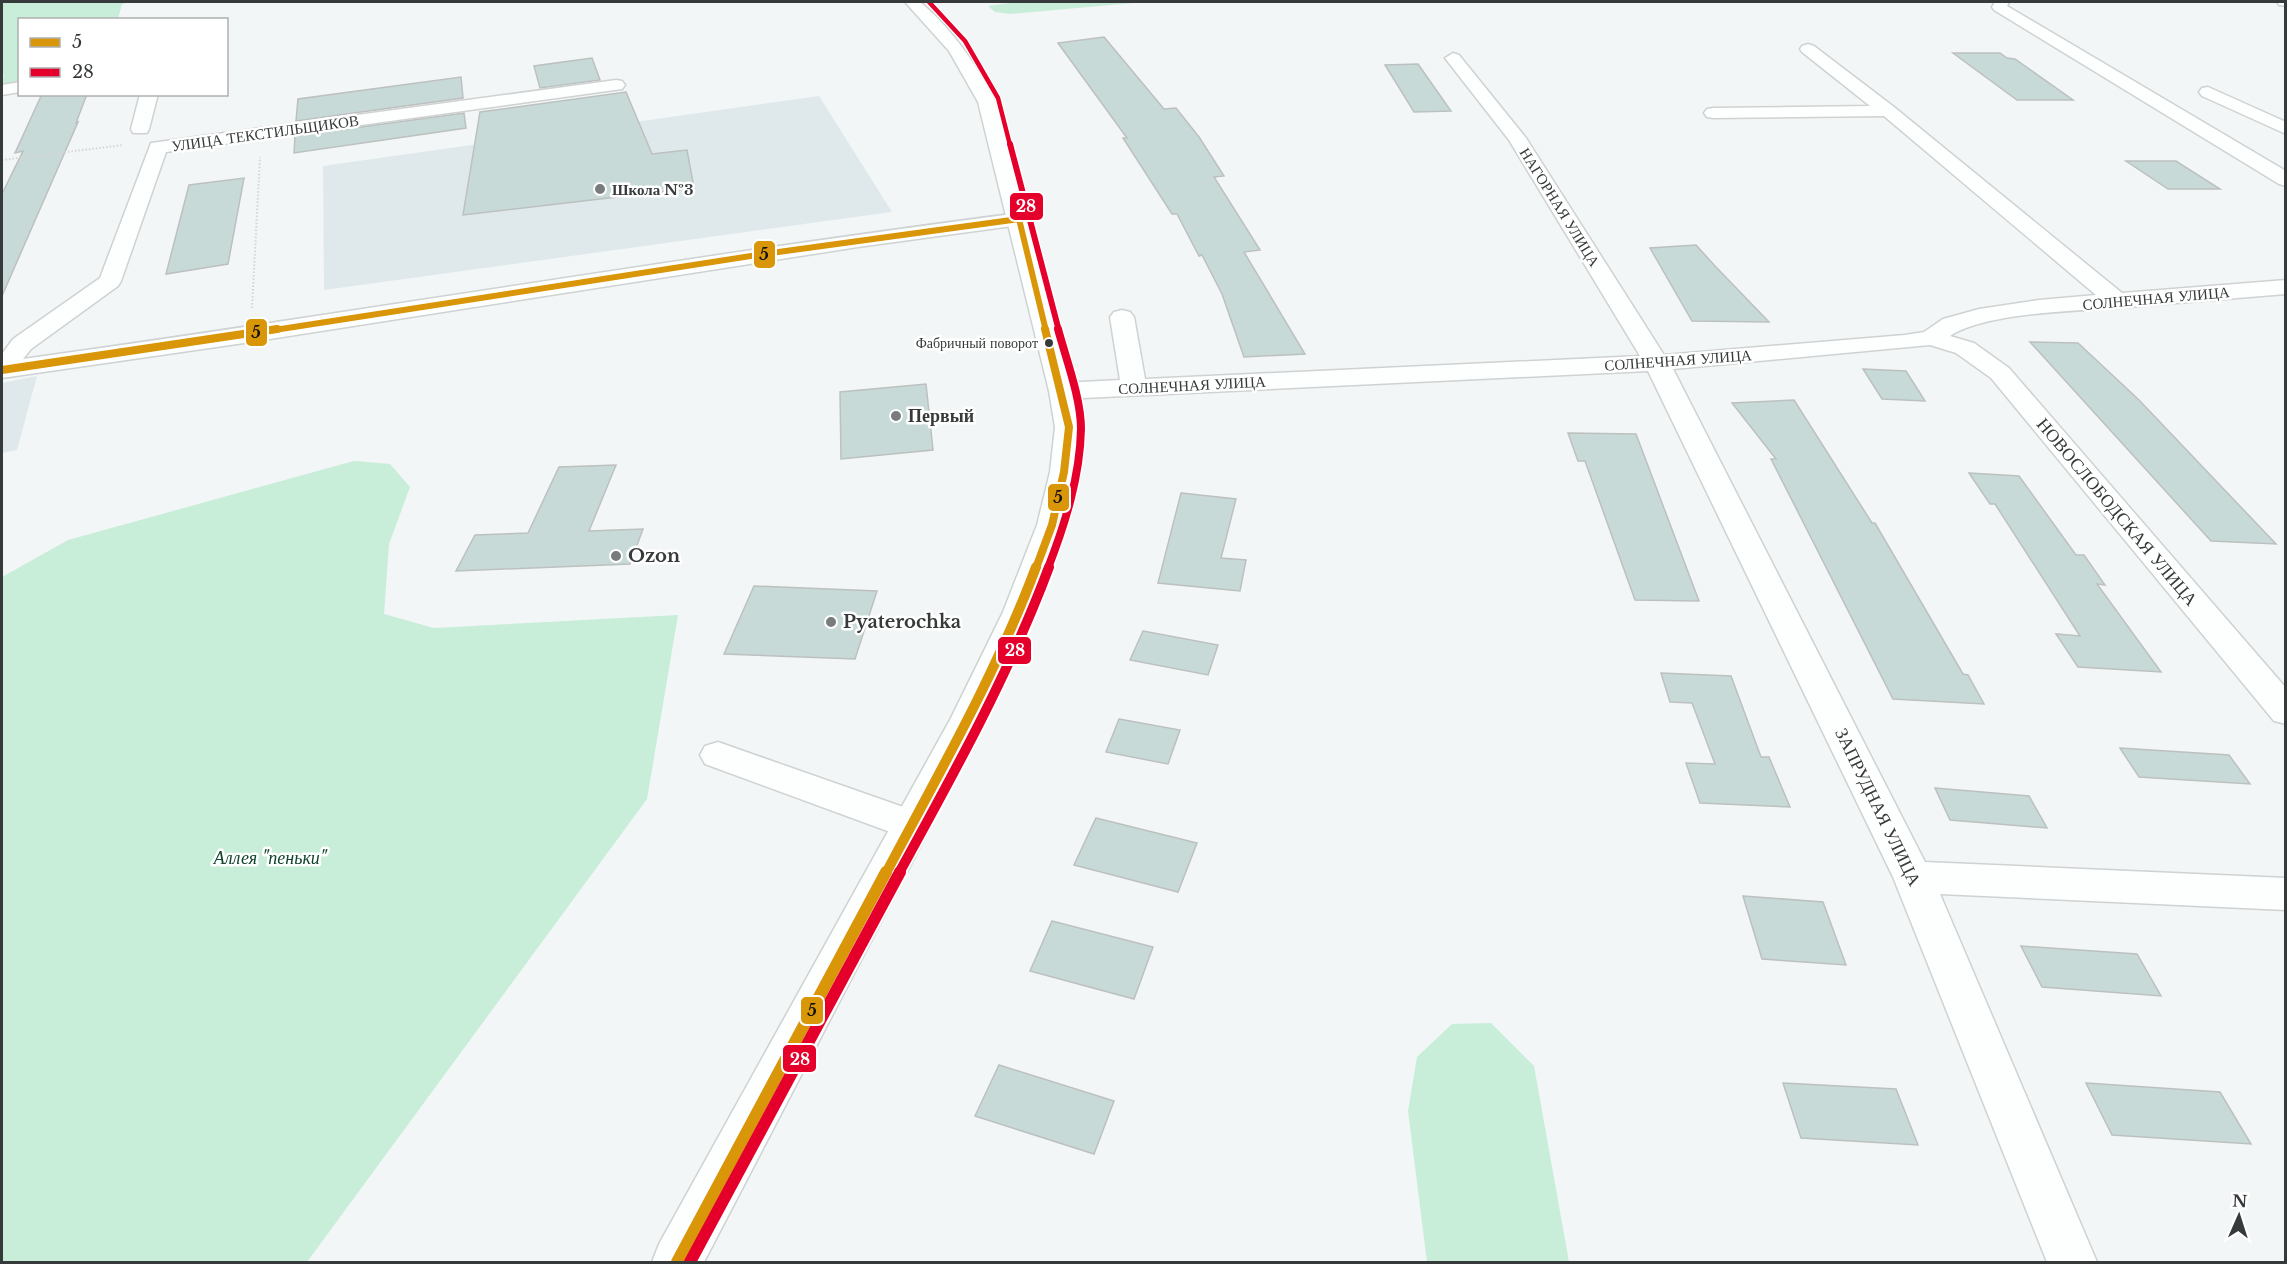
<svg xmlns="http://www.w3.org/2000/svg" width="2287" height="1264" font-family="'Libre Baskerville',serif">
<rect width="100%" height="100%" fill="#f2f6f6"/>
<!-- built -->
<path fill="#dfe9ec" d="M819,96L892,212L324,290L323,166Z
M37,376L17,450L2,453V383Z"/>
<!-- green -->
<path fill="#c8edd9" d="M2,2H129L122,4L118,19L20,20L19,83L2,85L4,74H2Z
M1017,2H1144L1010,14L995,12L988,6Z
M354,461L390,464L410,487L389,544L384,614L434,628L678,615L647,799L307,1262H2V577L68,540Z
M1491,1023L1534,1066L1569,1262H1427L1408,1111L1417,1057L1452,1024Z"/>
<!-- building -->
<path fill="#c8dad8" stroke="#bcc0bf" stroke-width="1.5" d="M1104,37L1164,109L1176,108L1199,137L1224,176L1214,177L1260,250L1244,252L1305,354L1244,357L1222,294L1202,255L1199,256L1177,214H1172L1123,138H1127L1058,43Z
M1953,53H2000L2007,58L2015,59L2073,100H2017Z
M592,58L600,80L540,88L534,66Z
M1418,64L1451,111L1414,112L1385,65Z
M461,77L463,98L296,121L298,99Z
M626,92L652,154L687,150L694,188L463,215L480,112Z
M42,94H87L76,123L78,122L2,296V194L23,151L15,153Z
M464,113L466,128L294,153L295,136Z
M2126,161H2176L2220,189H2168Z
M244,178L228,264L166,274L189,185Z
M1696,245L1715,266L1769,322L1692,321L1650,248Z
M2030,342L2078,343L2139,400L2276,544L2211,541Z
M1863,369L1906,371L1925,401L1882,399Z
M926,384L933,450L841,459L840,392Z
M1794,400L1872,523H1875L1963,674L1968,675L1984,704L1893,699L1771,459H1776L1732,403Z
M1568,433L1636,434L1699,601L1635,600L1585,461H1578Z
M616,465L589,531L643,529L630,564L456,571L475,535L528,533L559,467Z
M1969,473L2019,476L2076,555H2084L2105,585L2097,584L2161,672L2078,667L2056,634L2080,636L1995,504H1990Z
M1181,493L1236,499L1221,558L1246,560L1240,591L1158,583Z
M754,586L877,591L855,659L724,654Z
M1143,631L1218,645L1208,675L1130,660Z
M1661,673L1731,676L1761,757H1769L1790,807L1700,803L1686,763L1715,764L1692,703L1670,702Z
M1119,719L1180,730L1168,764L1106,752Z
M2120,748L2229,755L2250,784L2139,777Z
M1935,788L2029,796L2047,828L1950,820Z
M1096,818L1197,843L1178,892L1074,865Z
M1743,896L1823,902L1846,965L1762,959Z
M1052,921L1153,947L1134,999L1030,971Z
M2021,946L2137,954L2161,996L2042,987Z
M999,1065L1114,1101L1094,1154L975,1116Z
M1783,1083L1896,1089L1918,1145L1801,1138Z
M2086,1083L2220,1092L2251,1144L2112,1135Z"/>
<g fill="none" stroke-linecap="round" stroke-linejoin="round">
<!-- minor casing -->
<g stroke="#cfd2d2" stroke-width="3">
<path id="minor" d="M1995,2H2009L2007,6L2286,171V186L2279,184L1994,10L1992,7Z
M2277,2H2286V6L2279,5Z
M1808,44L1814,46L1894,107L2122,293L2286,280V294C2229,299 2173,303 2116,308C2073,311 1985,313 1950,336L1974,343L2009,368L2286,688V724L2274,721L1991,378L1956,353L1930,345L1673,369L1925,862L2286,878V910L1940,894L2097,1262H2047L1893,877L1648,371L1062,399L1053,397L1049,391L1053,385L1062,383L1120,380L1110,317L1114,312L1122,310L1130,312L1134,317L1145,379L1640,356L1509,140L1445,58L1453,53L1459,55L1526,138L1664,355L1905,335L1924,332L1943,319L1979,309L2039,300L2096,295L1884,116L1713,118L1707,117L1704,113L1707,109L1713,108L1870,106L1802,52L1800,49L1802,46Z
M616,80L622,81L625,85L622,89L166,152L121,281L118,286L31,349L23,359C355,313 686,256 1019,213L1026,215L1030,219L1026,223L1019,225L858,247L244,343L2,378V354L13,339L100,278L151,143Z
M20,82V92L2,95V85Z
M2208,87L2286,122V134L2202,96L2199,92L2202,88Z
M140,94H158L149,129L147,133H133L131,129Z
M718,742L926,815L931,825L926,835L912,840L705,764L700,755L705,746Z"/>
</g>
<!-- major casing -->
<g stroke="#cfd2d2" stroke-width="3">
<path id="major" d="M905,2H920C953,30 976,64 996,102L1075,391L1083,427L1078,472L1067,525L1035,612L987,718L704,1262H652L659,1244L951,718L1003,612L1037,525L1050,472L1055,427L1049,391L978,102L949,51Z"/>
</g>
<!-- path -->
<path stroke="#d5d5d5" stroke-width="2" stroke-dasharray="1.5 2" stroke-linecap="butt" d="M2,160L123,145
M252,308L260,157"/>
<!-- minor -->
<use href="#minor" fill="#fdfefe" fill-rule="evenodd"/>
<!-- major -->
<use href="#major" fill="#fdfefe" fill-rule="evenodd"/>
<!-- bus-1-far3 casing -->
<g stroke="#fff" stroke-width="9">
<path id="bus-1-far3" d="M1019,219L1046,331
M268,331L764,254L1019,219"/>
</g>
<!-- bus-1-far2 casing -->
<g stroke="#fff" stroke-width="11">
<path id="bus-1-far2" d="M2,370L277,329
M1036,568L1052,525L1064,472L1069,427L1045,329"/>
</g>
<!-- bus-1-far1 casing -->
<g stroke="#fff" stroke-width="14">
<path id="bus-1-far1" d="M886,873C939,773 996,674 1036,567"/>
</g>
<!-- bus-1 casing -->
<g stroke="#fff" stroke-width="16">
<path id="bus-1" d="M677,1262L886,872"/>
</g>
<!-- bus-2-far4 casing -->
<g stroke="#fff" stroke-width="7">
<path id="bus-2-far4" d="M929,2L965,41L998,98L1010,145"/>
</g>
<!-- bus-2-far3 casing -->
<g stroke="#fff" stroke-width="9">
<path id="bus-2-far3" d="M1010,144L1059,331"/>
</g>
<!-- bus-2-far2 casing -->
<g stroke="#fff" stroke-width="11">
<path id="bus-2-far2" d="M1048,568C1065,524 1080,477 1081,429C1081,398 1066,359 1058,329"/>
</g>
<!-- bus-2-far1 casing -->
<g stroke="#fff" stroke-width="14">
<path id="bus-2-far1" d="M899,873C954,773 1009,674 1049,567"/>
</g>
<!-- bus-2 casing -->
<g stroke="#fff" stroke-width="16">
<path id="bus-2" d="M690,1262L900,872"/>
</g>
<!-- bus-1-far3 -->
<use href="#bus-1-far3" stroke="#da9609" stroke-width="6"/>
<!-- bus-1-far2 -->
<use href="#bus-1-far2" stroke="#da9609" stroke-width="8"/>
<!-- bus-1-far1 -->
<use href="#bus-1-far1" stroke="#da9609" stroke-width="10"/>
<!-- bus-1 -->
<use href="#bus-1" stroke="#da9609" stroke-width="12"/>
<!-- bus-2-far4 -->
<use href="#bus-2-far4" stroke="#e4002b" stroke-width="4.5"/>
<!-- bus-2-far3 -->
<use href="#bus-2-far3" stroke="#e4002b" stroke-width="6"/>
<!-- bus-2-far2 -->
<use href="#bus-2-far2" stroke="#e4002b" stroke-width="8"/>
<!-- bus-2-far1 -->
<use href="#bus-2-far1" stroke="#e4002b" stroke-width="10"/>
<!-- bus-2 -->
<use href="#bus-2" stroke="#e4002b" stroke-width="12"/>
</g>
<!-- markers -->
<g fill="#787c7c" stroke="#fff" stroke-width="2">
<circle cx="600" cy="189" r="6"/>
<circle cx="896" cy="416" r="6"/>
<circle cx="616" cy="556" r="6"/>
<circle cx="831" cy="622" r="6"/>
</g>
<circle fill="#373a3a" stroke="#fff" stroke-width="2" cx="1049" cy="343" r="5"/>
<g text-anchor="middle" dominant-baseline="central" stroke-width="5" stroke-linejoin="round" paint-order="stroke">
<!-- far-bus labels -->
<g font-size="14" fill="#373a3a" stroke="#fff" text-anchor="end">
<text x="1038" y="343">Фабричный поворот</text>
</g>
<!-- far-street labels -->
<g font-size="15" fill="#373a3a" stroke="#fff">
<text transform="translate(265 133) rotate(-8)">УЛИЦА ТЕКСТИЛЬЩИКОВ</text>
<text transform="translate(1560 207) rotate(58)">НАГОРНАЯ УЛИЦА</text>
<text transform="translate(2156 298) rotate(-5)">СОЛНЕЧНАЯ УЛИЦА</text>
<text transform="translate(1678 360) rotate(-4)">СОЛНЕЧНАЯ УЛИЦА</text>
<text transform="translate(1192 385) rotate(-3)">СОЛНЕЧНАЯ УЛИЦА</text>
</g>
<!-- far-poi labels -->
<g font-size="15" font-weight="bold" fill="#373a3a" stroke="#fff" text-anchor="start">
<text x="612" y="189">Школа №3</text>
</g>
<!-- poi labels -->
<g font-size="18" font-weight="bold" fill="#373a3a" stroke="#fff" text-anchor="start">
<text x="908" y="416">Первый</text>
<text x="628" y="556">Ozon</text>
<text x="843" y="622">Pyaterochka</text>
</g>
<!-- street labels -->
<g font-size="18" fill="#373a3a" stroke="#fff">
<text transform="translate(2117 512) rotate(50)">НОВОСЛОБОДСКАЯ УЛИЦА</text>
<text transform="translate(1878 807) rotate(64)">ЗАПРУДНАЯ УЛИЦА</text>
</g>
<!-- park labels -->
<g font-size="18" font-style="italic" fill="#0f452c" stroke="#fff">
<text x="270" y="858">Аллея "пеньки"</text>
</g>
</g>
<g stroke="#fff" stroke-width="2">
<rect x="1009" y="192" width="35" height="29" rx="6" fill="#e4002b"/>
<rect x="753" y="240" width="23" height="29" rx="6" fill="#da9609"/>
<rect x="245" y="318" width="23" height="29" rx="6" fill="#da9609"/>
<rect x="1047" y="483" width="23" height="29" rx="6" fill="#da9609"/>
<rect x="997" y="636" width="35" height="29" rx="6" fill="#e4002b"/>
<rect x="800" y="996" width="24" height="29" rx="6" fill="#da9609"/>
<rect x="782" y="1044" width="35" height="29" rx="6" fill="#e4002b"/>
</g>
<g font-size="16" text-anchor="middle" font-weight="bold" fill="#fff">
<text x="1026" y="212">28</text>
<text x="1015" y="656">28</text>
<text x="800" y="1065">28</text>
</g>
<g font-size="16" text-anchor="middle" font-weight="bold" fill="#111">
<text x="764" y="260">5</text>
<text x="256" y="338">5</text>
<text x="1058" y="503">5</text>
<text x="812" y="1016">5</text>
</g>
<!-- border -->
<rect width="2287" height="1264" fill="none" stroke="#373a3a" stroke-width="6"/>
<!-- legend -->
<rect x="18" y="18" width="210" height="78" fill="#ffffff" stroke="#afb0b0" stroke-width="1.5"/>
<rect x="30" y="38" width="30" height="9" fill="#da9609" stroke="#afb0b0" stroke-width="1.5"/>
<text x="72" y="48" font-size="18" fill="#373a3a">5</text>
<rect x="30" y="68" width="30" height="9" fill="#e4002b" stroke="#afb0b0" stroke-width="1.5"/>
<text x="72" y="78" font-size="18" fill="#373a3a">28</text>
<!-- north arrow -->
<g transform="translate(2239 1216) rotate(3)" stroke="#ffffff" stroke-width="4.5" paint-order="stroke">
<path d="M0-4.5L10 22L0 15L-10 22Z" fill="#373a3a"/>
<text y="-9" font-size="16" font-weight="bold" text-anchor="middle" fill="#373a3a">N</text>
</g>
</svg>
